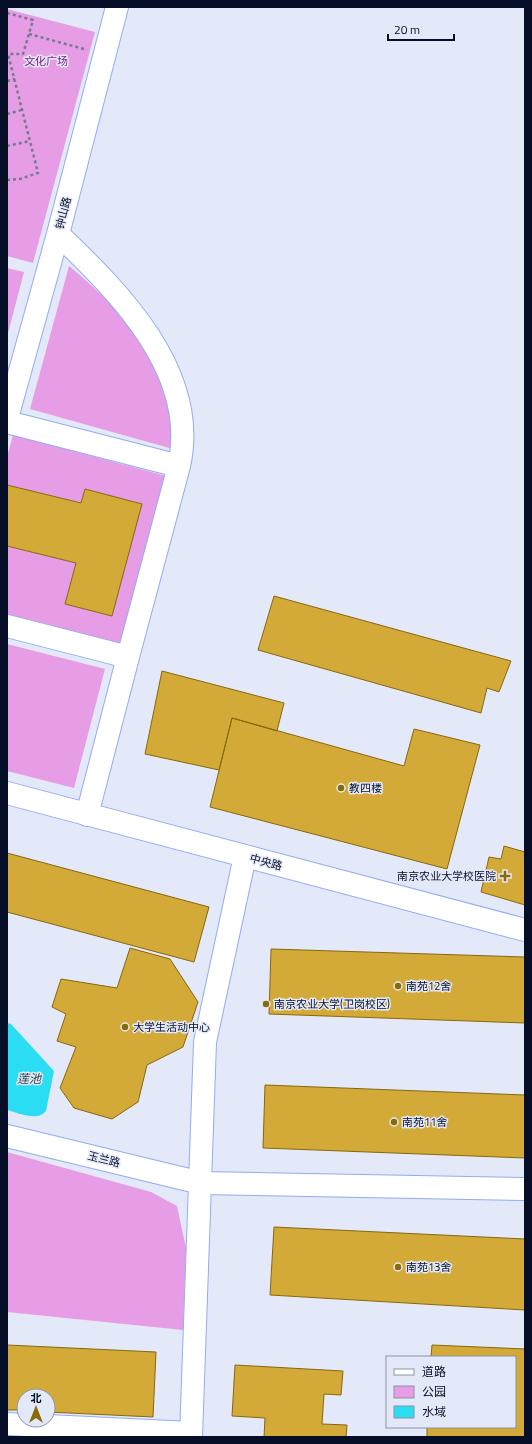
<svg xmlns="http://www.w3.org/2000/svg" width="532" height="1444" font-family="'Titillium Web','Noto Sans SC',sans-serif">
<rect width="100%" height="100%" fill="#e3e9f8"/>
<!-- green -->
<path fill="#e79de6" d="M7,9L95,32L33,263L7,256Z
M69,266C114,303 156,348 171,406C174,419 172,436 173,449L30,409Z
M7,268L24,272L7,337Z
M13,435L170,477L124,650L7,619V546L76,563L65,604L112,616L141,504L85,489L81,503L7,485V457Z
M7,644L105,669L74,788L7,771Z
M7,1152L151,1192L177,1206L186,1248L183,1330L7,1312Z"/>
<!-- water -->
<path fill="#2bddf2" d="M7,1023L11,1024L54,1071L46,1111C37,1122 19,1113 7,1110Z"/>
<!-- building -->
<path fill="#d3a938" stroke="#87680d" d="M7,485L81,503L85,489L142,504L112,616L65,604L76,563L7,546Z
M274,596L511,661L499,692L487,688L481,713L258,650Z
M162,671L284,703L277,731L232,718L219,770L145,754Z
M232,718L404,766L414,729L480,745L447,869L210,807Z
M504,846L525,852V905L481,892L489,857L501,859Z
M7,853L209,907L194,962L7,912Z
M130,948L170,959L198,1002L183,1047L147,1065L138,1102L112,1119L74,1108L60,1088L76,1047L57,1041L66,1014L52,1007L61,979L117,988Z
M271,949L525,957V1023L269,1014Z
M265,1085L525,1095V1158L263,1148Z
M274,1227L525,1239V1310L270,1295Z
M7,1345L156,1352L153,1417L48,1412V1396H24V1410H7Z
M432,1345L525,1349V1437H427V1427H515V1357H431Z
M235,1365L343,1371L341,1395L324,1394L322,1424L347,1425L346,1437H264L265,1418L232,1416Z"/>
<g fill="none" stroke-linecap="round" stroke-linejoin="round">
<!-- minor casing -->
<g stroke="#91acf2" stroke-width="24">
<path id="minor" d="M58,234C120,293 200,373 179,466
M7,418L58,234L117,7
M7,422L179,466L128,657
M7,626L128,657L87,815
M7,793L525,930
M7,1136L201,1183L525,1189
M7,1424L191,1433
M191,1437L205,1042L245,856"/>
</g>
<!-- path -->
<path stroke="#747b8f" stroke-width="2.5" stroke-dasharray="3 3" stroke-linecap="butt" d="M7,13L33,20L23,54H7
M29,34L84,49
M7,81L15,79
M7,114L22,110
M7,146L30,141
M7,180L20,179L38,173L8,54"/>
<!-- minor -->
<use href="#minor" stroke="#fff" stroke-width="22"/>
</g>
<!-- markers -->
<g fill="#896a08" stroke="#e3e9f8" stroke-width="1.5">
<circle cx="341" cy="788" r="4"/>
<path d="M503 870h4v4h4v4h-4v4h-4v-4h-4v-4h4z"/>
<circle cx="398" cy="986" r="4"/>
<circle cx="266" cy="1004" r="4"/>
<circle cx="125" cy="1027" r="4"/>
<circle cx="394" cy="1122" r="4"/>
<circle cx="398" cy="1267" r="4"/>
</g>
<g text-anchor="middle" dominant-baseline="central" stroke-width="3" stroke-linejoin="round" paint-order="stroke">
<!-- park labels -->
<g font-size="11" fill="#7d227e" stroke="#e3e9f8">
<text x="46" y="61">文化广场</text>
</g>
<!-- street labels -->
<g font-size="11" fill="#070f28" stroke="#e3e9f8">
<text transform="translate(63 213) rotate(-76)">钟山路</text>
<text transform="translate(266 862) rotate(15)">中央路</text>
<text transform="translate(104 1159) rotate(14)">玉兰路</text>
</g>
<!-- poi labels -->
<g font-size="11" fill="#070f28" stroke="#e3e9f8" text-anchor="start">
<text x="349" y="788">教四楼</text>
<text x="496" y="876" text-anchor="end">南京农业大学校医院</text>
<text x="406" y="986">南苑12舍</text>
<text x="274" y="1004">南京农业大学(卫岗校区)</text>
<text x="133" y="1027">大学生活动中心</text>
<text x="402" y="1122">南苑11舍</text>
<text x="406" y="1267">南苑13舍</text>
</g>
<!-- water labels -->
<g font-size="12" font-style="italic" fill="#274245" stroke="#e3e9f8">
<text x="29" y="1078">莲池</text>
</g>
</g>
<!-- border -->
<rect width="532" height="1444" fill="none" stroke="#070f28" stroke-width="16"/>
<!-- legend -->
<rect x="386" y="1356" width="130" height="72" fill="#e3e9f8" stroke="#8b92a5"/>
<rect x="394" y="1369" width="20" height="6" fill="#ffffff" stroke="#8b92a5"/>
<text x="422" y="1376" font-size="12" fill="#070f28">道路</text>
<rect x="394" y="1386" width="20" height="12" fill="#e79de6" stroke="#8b92a5"/>
<text x="422" y="1396" font-size="12" fill="#070f28">公园</text>
<rect x="394" y="1406" width="20" height="12" fill="#2bddf2" stroke="#8b92a5"/>
<text x="422" y="1416" font-size="12" fill="#070f28">水域</text>
<!-- north arrow -->
<g transform="translate(36 1408)"><circle r="19" fill="#e3e9f8" stroke="#8b92a5"/>
<path d="M0-3L7 15L0 10L-7 15Z" fill="#896a08"/>
<text y="-6" font-size="11" font-weight="bold" text-anchor="middle" fill="#070f28">北</text>
</g>
<!-- scale -->
<path d="M388 34v6h66v-6" fill="none" stroke="#070f28" stroke-width="2"/>
<text x="394" y="34" font-size="12" fill="#070f28" stroke="#e3e9f8" stroke-width="3" paint-order="stroke">20 m</text>
</svg>
